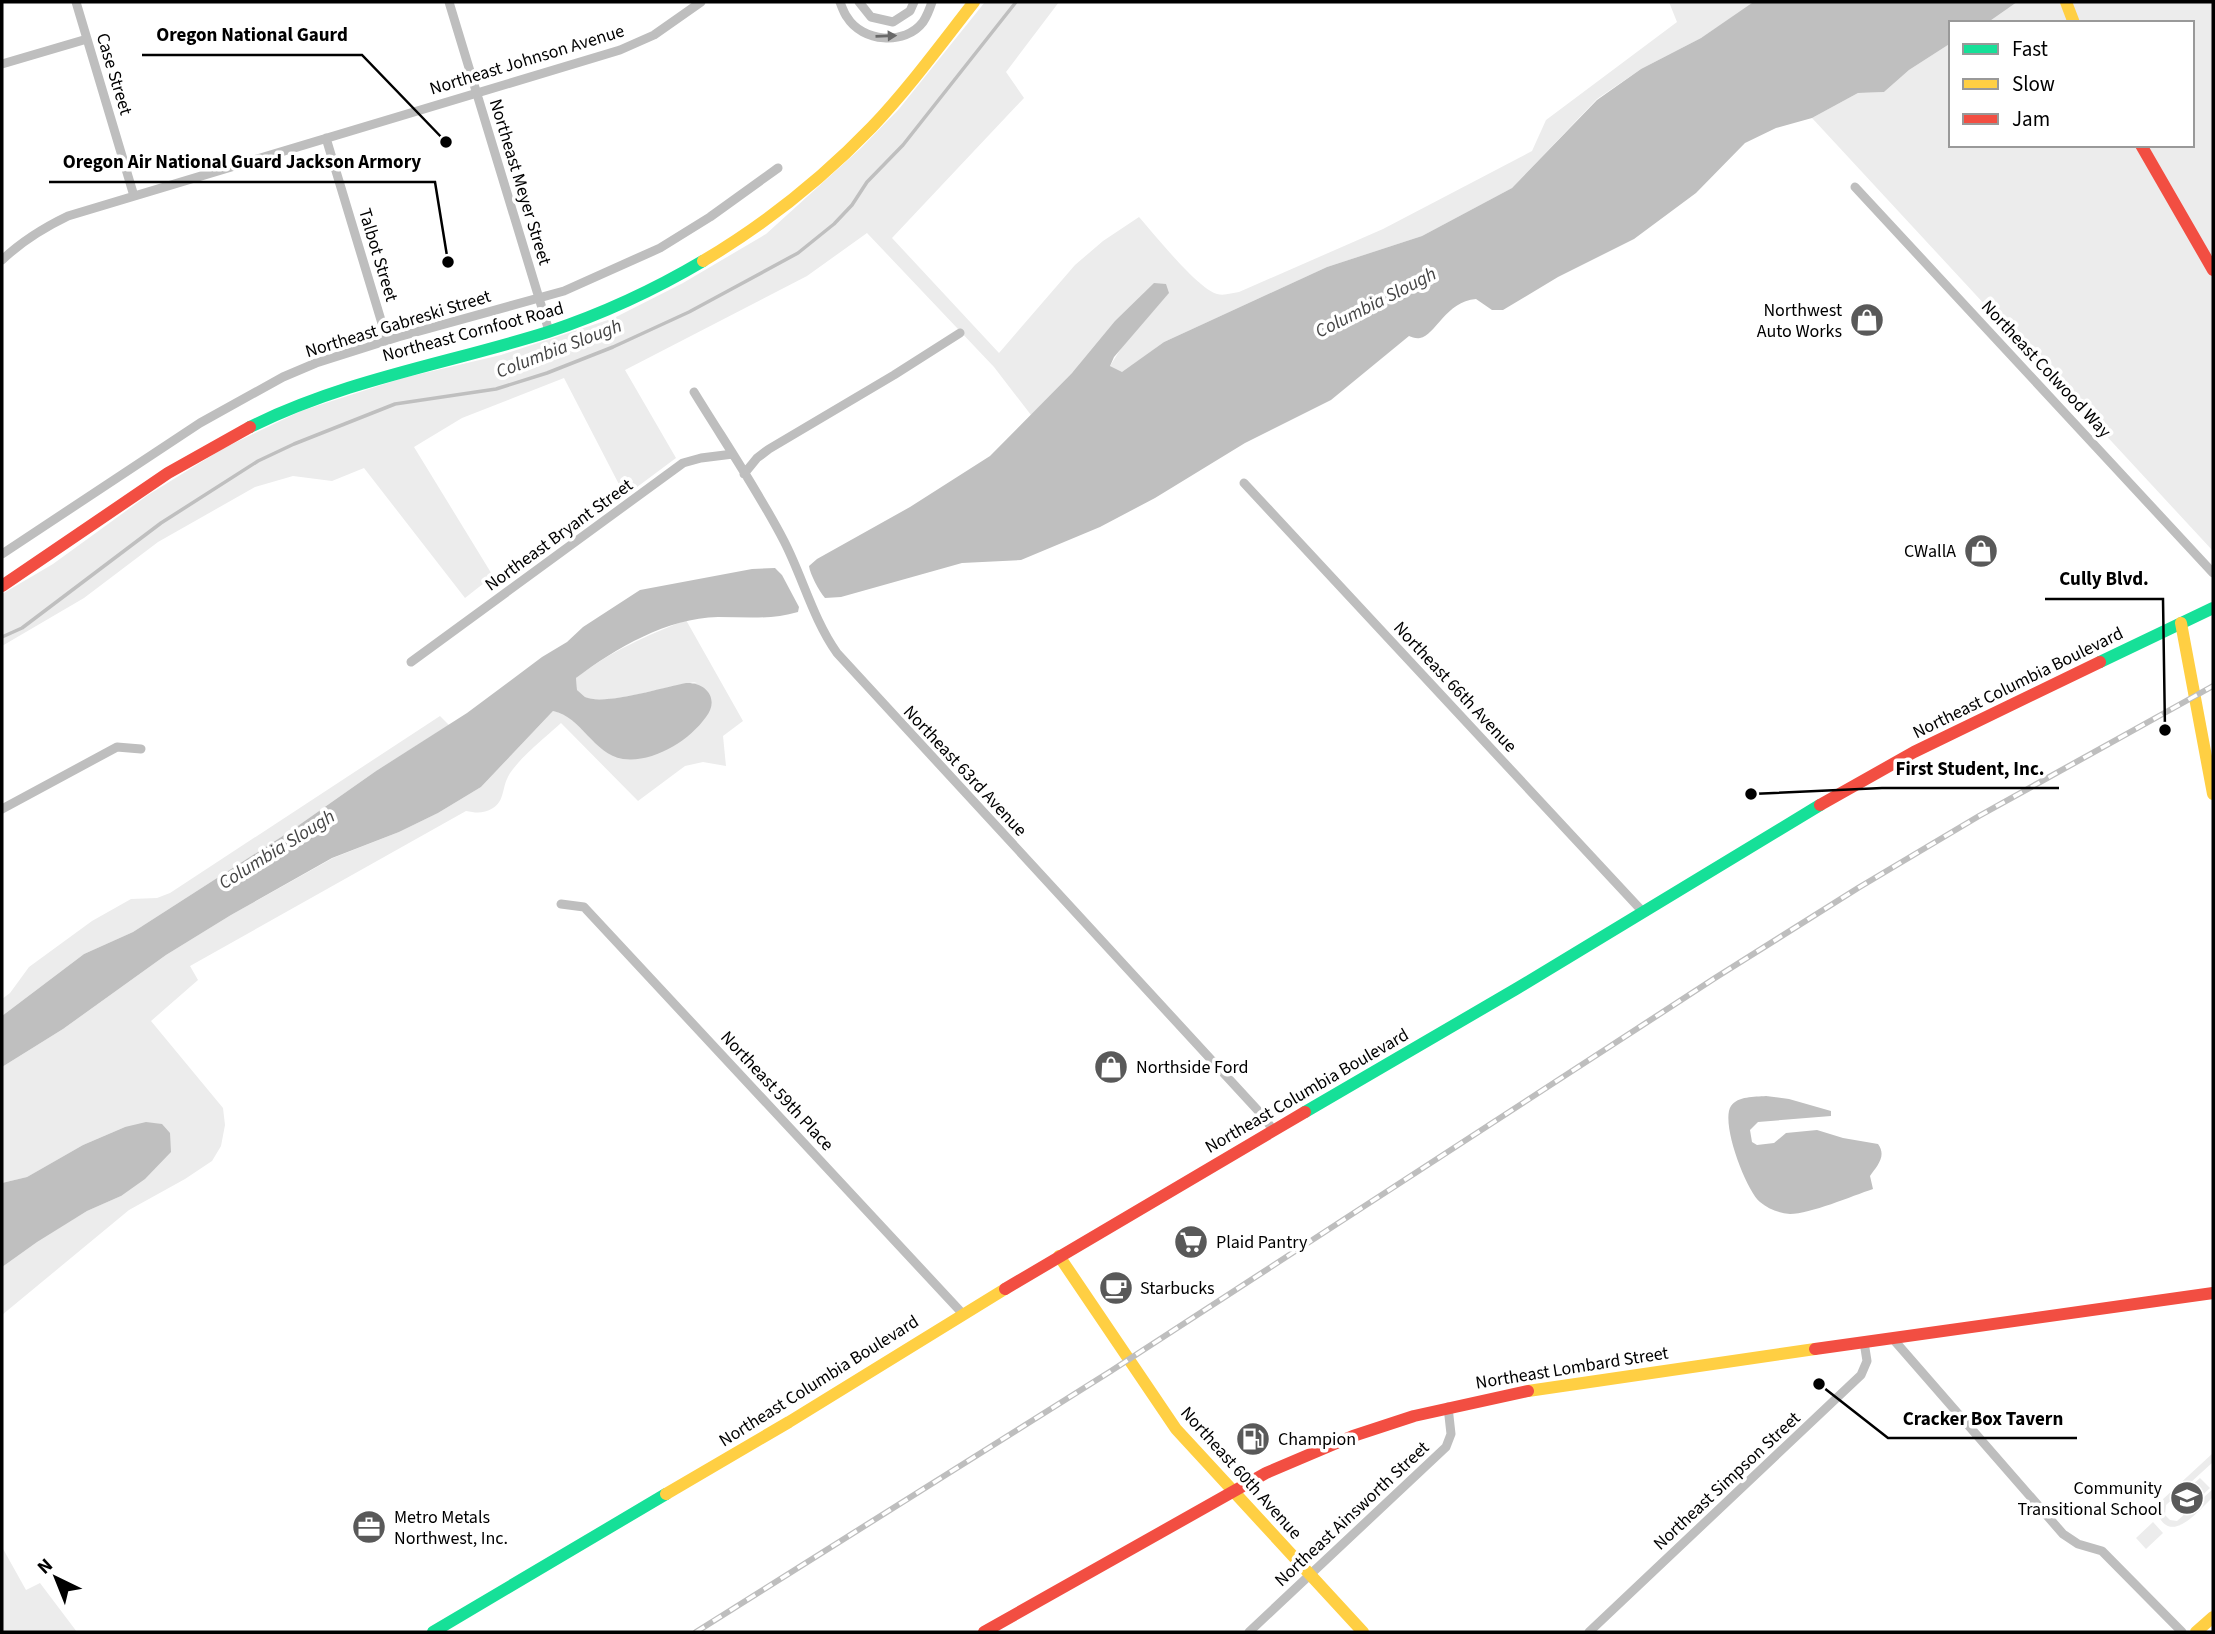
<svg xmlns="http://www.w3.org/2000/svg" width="2215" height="1634" font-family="'Source Sans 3',sans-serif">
<rect width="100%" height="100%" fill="#fff"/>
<!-- green -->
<path fill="#ececec" d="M985,2H1059L1006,72L1024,98L892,238L999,353L1075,265L1103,241L1139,217C1154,234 1198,289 1217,294C1224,296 1232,293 1239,292L1383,229L1532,151L1546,120L1677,22L1669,2H1755L1701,38L1641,69L1597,99L1512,188L1422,236L1327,267L1164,342L1122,373L1110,366L1125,342L1169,293L1072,373L1031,415L994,367L867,233L807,276L625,370L676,458L625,496L564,378L462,418L414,447L493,576L465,598L364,468L332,481L293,476L255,487L158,542L84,598L2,646V594L53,564L148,495L224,448L301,411L403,378L501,355L614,318L683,283L766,234L861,148L899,109Z
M2017,2H2213V551L1812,118L1858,93L1884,92L1909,70L1951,43V145H2192V23H1987Z
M686,620L743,721L723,736L726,766L703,762L685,766L638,801L561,723C548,735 513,763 507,779C502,790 504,801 493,808C483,814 476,813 466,811L190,966L198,980L151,1021L223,1108L225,1125L221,1146L212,1161L185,1179L129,1210L2,1315V1203L37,1241L87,1211L121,1196L125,1127L83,1145L27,1177L2,1183V1067L63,1029L166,955L231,915L333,858L399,832L438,813L481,787L553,711L566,714L580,727L697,682C671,684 606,707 585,697C582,695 580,692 577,690L576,678C611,651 646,636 686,620Z
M440,716L449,725L376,771L292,830L133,932L84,954L2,1016V999L10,993L29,967L92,921L131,899L157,898L170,893Z
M2213,1453V1462L2166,1505L2165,1515L2170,1520L2177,1521L2213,1489V1497C2199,1510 2172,1545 2158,1515L2162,1500Z
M2200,1478L2210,1488L2189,1508L2179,1497Z
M2153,1522L2163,1533L2146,1549L2136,1538Z
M2,1547L26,1590L40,1583L77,1632H2Z"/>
<!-- water -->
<path fill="#bfbfbf" d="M2017,2L1987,23H1951V43L1909,70L1884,92L1858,93L1812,118L1776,128L1745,143L1696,193L1634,239L1558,277L1503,310H1492L1476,299C1446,301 1435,336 1420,338C1416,339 1412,337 1409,336L1331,400L1245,443L1155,498L1100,527L1021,560L962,563L841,597L825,598C819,591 810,574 809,566L817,559L910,507L990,456L1072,373L1115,321L1154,283L1166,284L1169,293L1114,357L1110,366L1122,372L1164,342L1327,267L1422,236L1512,188L1597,100L1641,69L1701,38L1752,3Z
M775,568L782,575L799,607L798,612C771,620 745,617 718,617C667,618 616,648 576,678L577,690C580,692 582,695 585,697C604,706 664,687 686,683C706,682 720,699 706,717C689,741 653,763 623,759C593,754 582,717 553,711L481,787L438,813L399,832L332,858L231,915L166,955L63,1029L2,1067V1016L84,954L133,932L292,830L376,771L467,713L542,657L567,642L583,627L640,590L752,569Z
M1766,1096L1789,1099L1831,1111V1116L1758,1122L1750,1130L1752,1142L1757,1145L1774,1143L1786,1133L1817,1130L1843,1138L1878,1144C1887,1156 1877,1166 1870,1176L1873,1189C1852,1196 1810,1214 1790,1214C1779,1213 1768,1209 1760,1202C1746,1190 1720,1122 1731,1106C1738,1096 1754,1097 1766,1096Z
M146,1122L162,1124L170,1133L171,1152L145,1179L121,1196L87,1211L37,1242L2,1267V1183L27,1177L83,1145L125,1127Z"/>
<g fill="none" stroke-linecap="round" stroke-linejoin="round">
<!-- stream -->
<path stroke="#bfbfbf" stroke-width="3.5" d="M2,637L22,628L161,523L258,461L294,444L395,404L496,389L547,373L613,347L689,312L798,253L834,224L852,205L867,182L903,145L1016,2"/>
<!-- street -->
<path stroke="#bebebe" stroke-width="9" d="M76,2L134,196
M449,2L549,331
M840,2C842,7 844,13 847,17C862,42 905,46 923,22C927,16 930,8 932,2
M859,2L871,17L893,22L910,11L914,2
M2,64L87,39
M326,138L387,340
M1855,187L2213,573
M2,260C22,241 43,228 68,216L620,50L654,35L701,2
M694,392C724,441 757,489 784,541C803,578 813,619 837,653L1263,1116L1273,1130
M744,474L757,458L769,449L894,375L960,333
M1244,483L1643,912
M2,554L200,423L283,377L316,363L398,337L564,291L660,248L710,217L778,168
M411,662L683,463L701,458L733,454
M2,809L117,747L141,749
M561,904L584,907L962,1313
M1893,1339L2063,1534L2078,1544L2102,1551L2182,1632
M1249,1632L1446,1447L1451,1434L1448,1407
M1589,1632L1861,1375L1867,1361L1864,1342"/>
<!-- fast -->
<path stroke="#16e098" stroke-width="12" d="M250,427C347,379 446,364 548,332C602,314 654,290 703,261
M2100,662L2213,608
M1305,1112L1516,989L1820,805
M433,1632L666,1494"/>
<!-- slow -->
<path stroke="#ffcf43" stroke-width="12" d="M2066,2L2074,23
M703,261C765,224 822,179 872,127C909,88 941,44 974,2
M2181,623L2213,794
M1059,1256L1176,1429L1363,1632
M1528,1391L1815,1349
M666,1494L789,1422L1005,1289
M2196,1632L2213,1617"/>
<!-- jam -->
<path stroke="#f24e42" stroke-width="12" d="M2141,145L2213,270
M2,586L168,473L250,427
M1820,805L1914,752L2100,662
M1005,1289L1305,1112
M1815,1349L2213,1293
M984,1632L1266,1473L1353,1436L1414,1416L1528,1391"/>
<!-- rail casing -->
<g stroke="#bebebe" stroke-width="6">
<path id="rail" d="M696,1632L1111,1371L1715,978L1858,888L1979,816L2213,686"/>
</g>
<!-- rail -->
<use href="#rail" stroke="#fff" stroke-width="3.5" stroke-dasharray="10" stroke-linecap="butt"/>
</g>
<!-- one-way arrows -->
<defs><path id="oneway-solid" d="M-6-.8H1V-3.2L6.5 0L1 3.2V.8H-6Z" transform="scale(1.75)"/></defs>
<use fill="#686868" href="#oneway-solid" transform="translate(886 36) rotate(-2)"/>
<!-- icons -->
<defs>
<g id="shop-disc" transform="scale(1.75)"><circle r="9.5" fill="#595959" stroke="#fff"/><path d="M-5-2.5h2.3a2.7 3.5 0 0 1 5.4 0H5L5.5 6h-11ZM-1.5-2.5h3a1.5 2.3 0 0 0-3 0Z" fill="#fff"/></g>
<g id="supermarket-disc" transform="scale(1.75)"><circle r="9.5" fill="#595959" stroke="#fff"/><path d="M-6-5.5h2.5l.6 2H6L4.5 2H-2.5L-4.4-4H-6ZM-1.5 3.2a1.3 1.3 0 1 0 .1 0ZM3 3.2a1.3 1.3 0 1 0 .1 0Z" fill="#fff"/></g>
<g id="cafe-disc" transform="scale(1.75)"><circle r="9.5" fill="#595959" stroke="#fff"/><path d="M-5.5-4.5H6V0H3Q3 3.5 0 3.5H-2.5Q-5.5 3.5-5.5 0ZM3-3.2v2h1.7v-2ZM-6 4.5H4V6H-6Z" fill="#fff"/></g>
<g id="fuel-disc" transform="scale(1.75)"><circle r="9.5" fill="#595959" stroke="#fff"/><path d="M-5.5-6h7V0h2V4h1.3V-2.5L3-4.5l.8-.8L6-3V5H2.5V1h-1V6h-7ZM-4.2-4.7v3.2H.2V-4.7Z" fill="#fff"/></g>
<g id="school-disc" transform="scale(1.75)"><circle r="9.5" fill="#595959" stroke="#fff"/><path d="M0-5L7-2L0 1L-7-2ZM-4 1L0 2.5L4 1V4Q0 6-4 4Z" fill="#fff"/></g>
<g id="office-disc" transform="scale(1.75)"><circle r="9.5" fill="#595959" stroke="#fff"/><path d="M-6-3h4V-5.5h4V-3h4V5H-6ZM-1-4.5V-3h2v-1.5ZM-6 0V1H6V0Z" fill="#fff"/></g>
</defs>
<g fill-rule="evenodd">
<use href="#shop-disc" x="1867" y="320"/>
<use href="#shop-disc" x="1981" y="551"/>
<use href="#shop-disc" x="1111" y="1067"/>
<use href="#supermarket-disc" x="1191" y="1242"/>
<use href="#cafe-disc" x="1116" y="1288"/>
<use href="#fuel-disc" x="1253" y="1439"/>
<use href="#school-disc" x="2187" y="1498"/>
<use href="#office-disc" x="369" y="1527"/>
</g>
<g text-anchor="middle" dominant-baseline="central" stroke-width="7" stroke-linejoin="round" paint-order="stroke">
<!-- street labels -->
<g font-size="18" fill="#000" stroke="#fff">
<text transform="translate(527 60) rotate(-17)">Northeast Johnson Avenue</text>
<text transform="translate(114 74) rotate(73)">Case Street</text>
<text transform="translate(520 182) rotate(73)">Northeast Meyer Street</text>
<text transform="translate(378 255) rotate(73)">Talbot Street</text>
<text transform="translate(398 324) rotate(-17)">Northeast Gabreski Street</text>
<text transform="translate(473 332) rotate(-15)">Northeast Cornfoot Road</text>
<text transform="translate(2046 369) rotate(47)">Northeast Colwood Way</text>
<text transform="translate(559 535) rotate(-36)">Northeast Bryant Street</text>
<text transform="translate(2018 683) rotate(-26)">Northeast Columbia Boulevard</text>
<text transform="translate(1455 687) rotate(47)">Northeast 66th Avenue</text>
<text transform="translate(965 771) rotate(47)">Northeast 63rd Avenue</text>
<text transform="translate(777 1091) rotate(47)">Northeast 59th Place</text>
<text transform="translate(1307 1091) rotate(-30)">Northeast Columbia Boulevard</text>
<text transform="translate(1572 1368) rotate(-9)">Northeast Lombard Street</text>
<text transform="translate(819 1381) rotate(-32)">Northeast Columbia Boulevard</text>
<text transform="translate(1241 1473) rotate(48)">Northeast 60th Avenue</text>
<text transform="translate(1727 1481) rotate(-43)">Northeast Simpson Street</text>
<text transform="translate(1352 1514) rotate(-43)">Northeast Ainsworth Street</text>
</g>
<!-- poi labels -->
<g font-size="18" fill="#000" stroke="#fff" text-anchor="start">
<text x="1842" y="310" text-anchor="end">Northwest<tspan x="1842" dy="21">Auto Works</tspan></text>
<text x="1956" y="551" text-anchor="end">CWallA</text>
<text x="1136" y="1067">Northside Ford</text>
<text x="1216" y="1242">Plaid Pantry</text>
<text x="1140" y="1288">Starbucks</text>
<text x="1278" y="1439">Champion</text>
<text x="2162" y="1488" text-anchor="end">Community<tspan x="2162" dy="21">Transitional School</tspan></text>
<text x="394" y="1517">Metro Metals<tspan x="394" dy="21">Northwest, Inc.</tspan></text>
</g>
<!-- water labels -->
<g font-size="19" font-style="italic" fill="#444" stroke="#fff">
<text transform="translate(1376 303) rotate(-27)">Columbia Slough</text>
<text transform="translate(559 349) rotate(-21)">Columbia Slough</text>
<text transform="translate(277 850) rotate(-32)">Columbia Slough</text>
</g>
</g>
<!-- callouts -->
<path fill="none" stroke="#000" stroke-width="2.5" d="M446 142L362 55H142M448 262L435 182H49M2165 730L2163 599H2045M1751 794L1882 788H2059M1819 1384L1888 1438H2077"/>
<g fill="#000" stroke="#fff" stroke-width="2.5">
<circle cx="446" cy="142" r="7"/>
<circle cx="448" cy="262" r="7"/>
<circle cx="2165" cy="730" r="7"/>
<circle cx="1751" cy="794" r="7"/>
<circle cx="1819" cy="1384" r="7"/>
</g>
<g font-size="19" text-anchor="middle" font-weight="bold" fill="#000" stroke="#fff" stroke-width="7" stroke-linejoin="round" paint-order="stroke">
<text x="252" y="41">Oregon National Gaurd</text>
<text x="242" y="168">Oregon Air National Guard Jackson Armory</text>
<text x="2104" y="585">Cully Blvd.</text>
<text x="1970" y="775">First Student, Inc.</text>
<text x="1983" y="1425">Cracker Box Tavern</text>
</g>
<!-- border -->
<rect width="2215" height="1634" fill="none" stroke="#000000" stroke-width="7"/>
<!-- legend -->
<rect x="1949" y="21" width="245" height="126" fill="#ffffff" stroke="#999999" stroke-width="2"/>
<rect x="1963" y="44" width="35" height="10" fill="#16e098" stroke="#999999" stroke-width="2"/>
<text x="2012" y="56" font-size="21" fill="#000000">Fast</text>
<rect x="1963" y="79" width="35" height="10" fill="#ffcf43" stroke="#999999" stroke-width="2"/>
<text x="2012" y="91" font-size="21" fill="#000000">Slow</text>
<rect x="1963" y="114" width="35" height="10" fill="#f24e42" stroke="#999999" stroke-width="2"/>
<text x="2012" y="126" font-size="21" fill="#000000">Jam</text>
<!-- north arrow -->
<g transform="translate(56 1578) rotate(317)" stroke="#ffffff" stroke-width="5" paint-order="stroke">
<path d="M0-5L12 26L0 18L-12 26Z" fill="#000000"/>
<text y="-10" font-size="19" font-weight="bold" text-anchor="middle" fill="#000000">N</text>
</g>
</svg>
